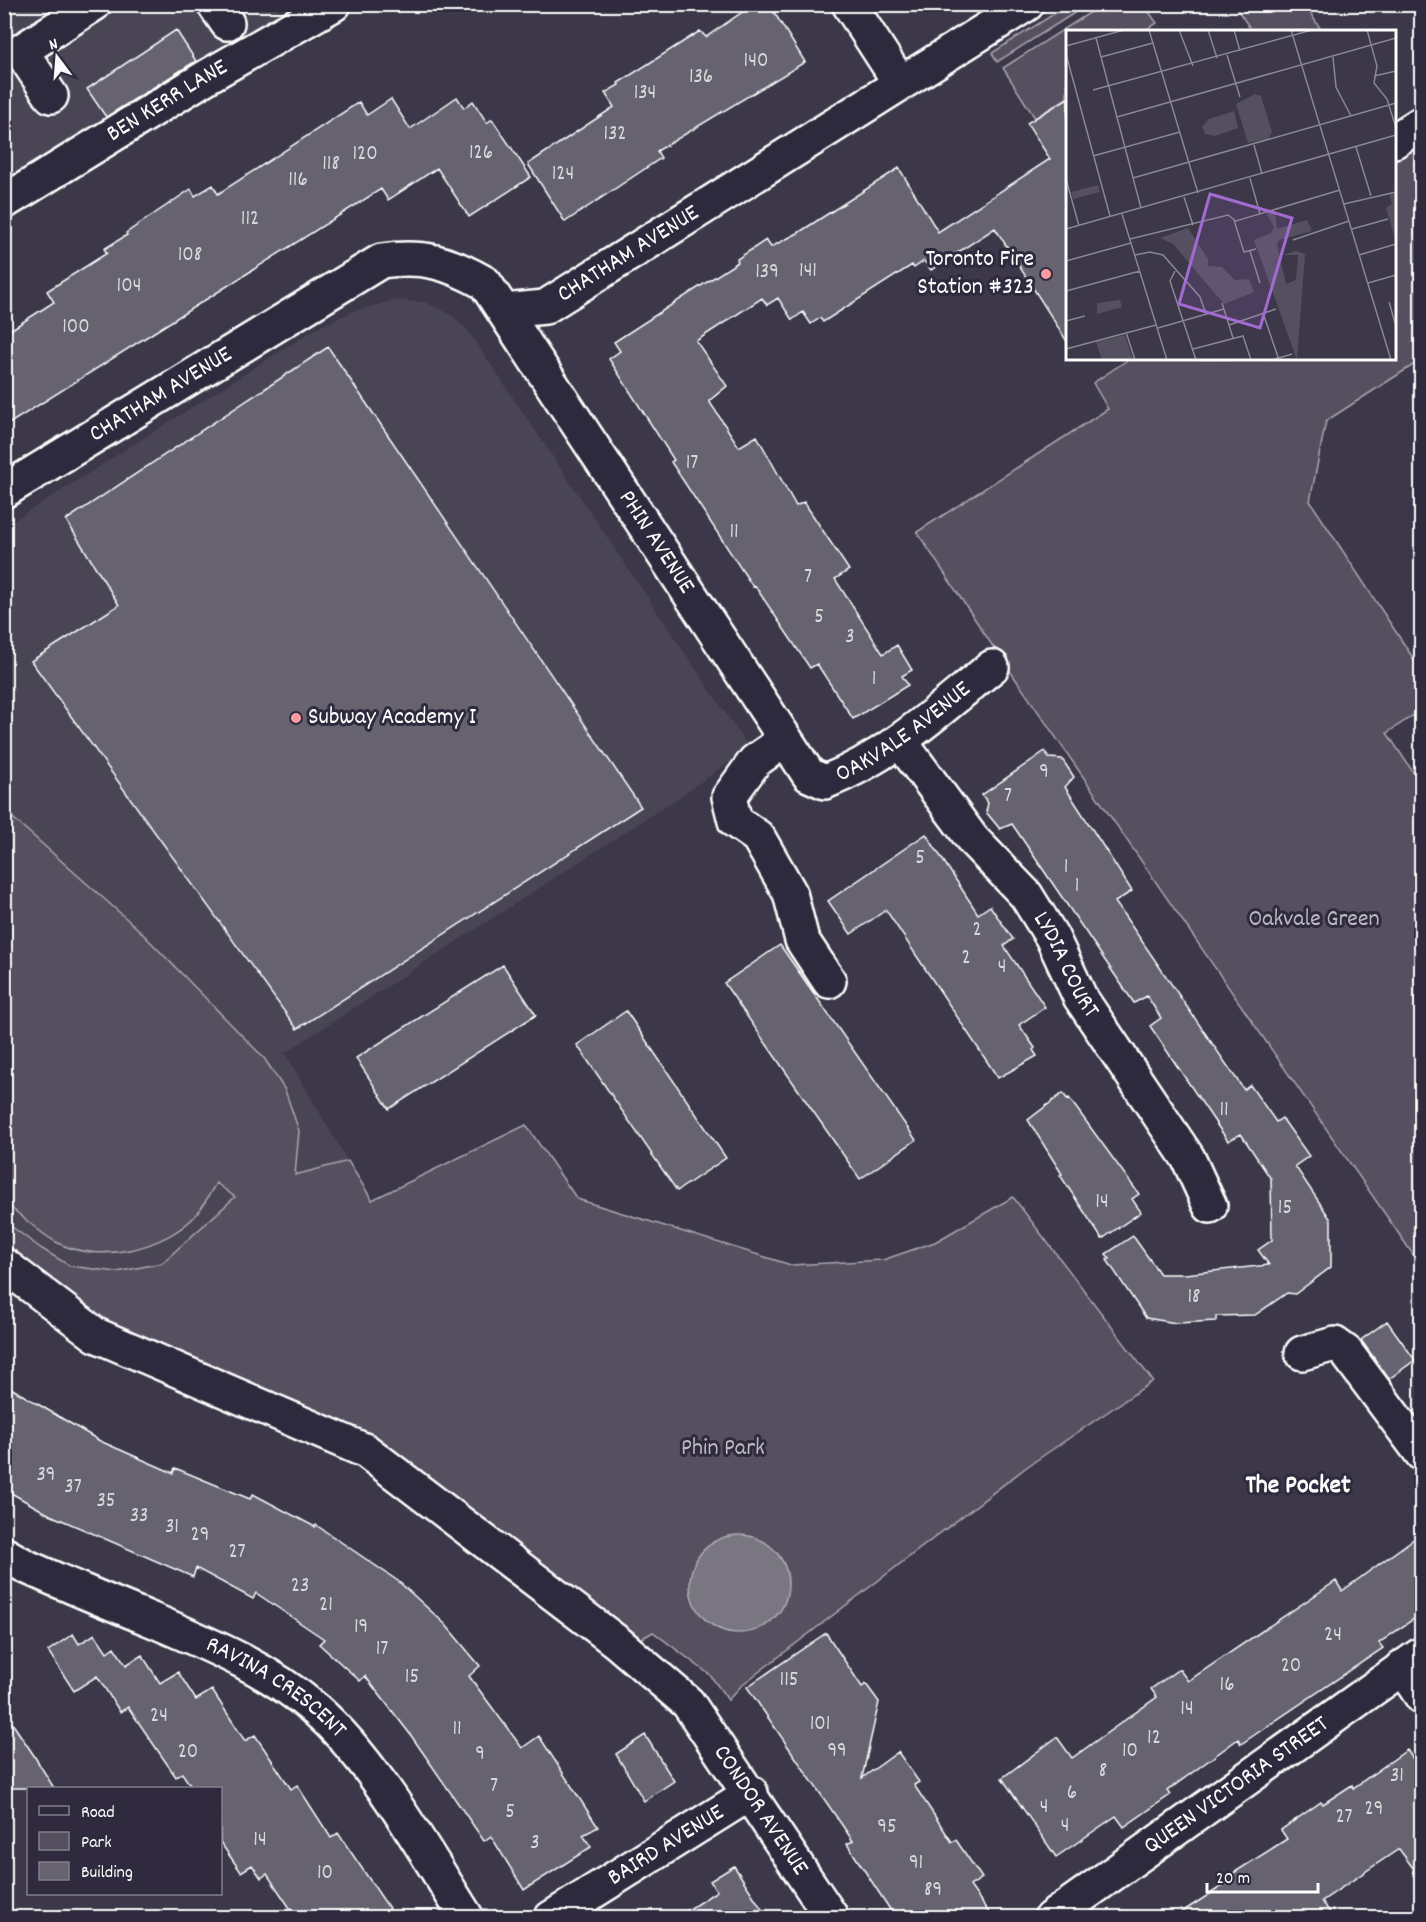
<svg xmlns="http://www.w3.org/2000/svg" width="1426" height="1922" font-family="Dekko,sans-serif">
<rect width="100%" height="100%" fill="#3c3749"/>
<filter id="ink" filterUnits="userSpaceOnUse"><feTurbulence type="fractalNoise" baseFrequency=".0167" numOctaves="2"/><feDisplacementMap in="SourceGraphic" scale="12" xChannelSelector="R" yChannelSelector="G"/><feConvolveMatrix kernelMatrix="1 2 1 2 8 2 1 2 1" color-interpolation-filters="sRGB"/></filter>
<g filter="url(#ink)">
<!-- built -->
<path fill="#494455" d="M5,5H275L286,21L314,5H354L5,223Z
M395,300L425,302L450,314L467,329L749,748L684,794L285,1053L348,1161L295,1175L235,1197L98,1322L5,1251L4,527L315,329L353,311Z"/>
<!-- green -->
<path fill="#555060" stroke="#aaa8b0" stroke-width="1.5" d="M1068,5H1087L997,62L992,53Z
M1102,5H1144L1157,23L1144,31L1068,32L1067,98L1035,118L1003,68Z
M1234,5H1305L1322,31H1252Z
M1421,135V360L1326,421L1310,501L1421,670V710L1387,733L1421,784V1266L990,642L917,532L1108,409L1093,383L1129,359L1394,358L1395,153Z
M5,811L137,928L264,1058L285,1090L299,1131L295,1175L348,1161L372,1200L526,1125L577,1199L791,1265L883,1260L935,1242L1013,1197L1153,1381L1028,1466L743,1684L728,1700L710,1675L653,1632L641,1639L544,1569L115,1329L5,1251L4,1221L42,1249L70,1266L117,1272L162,1263L235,1197L216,1183C210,1193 204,1205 197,1214C166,1249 98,1265 56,1242C38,1232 21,1215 5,1203Z"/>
<!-- water -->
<path fill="#797682" stroke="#afadb4" stroke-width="1.5" d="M690 1584a49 49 0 1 1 98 0a49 49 0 1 1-98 0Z"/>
<!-- building -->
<path fill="#666270" stroke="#fff" stroke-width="1.5" d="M754,4H769L805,62L657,151L661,158L565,222L528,164L614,107L605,93L619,85L618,83L700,31L706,37Z
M176,30L196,61L106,117L87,89Z
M457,97L464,108L473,101L487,123L492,119L531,177L469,217L437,168L388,200L381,189L4,427V334L54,302L47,291L107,253L104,249L127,235L126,233L191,189L195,196L213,185L218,194L359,102L367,115L391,99L410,129Z
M1068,98V343L995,228L931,270L924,261L914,268L912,265L823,322L820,318L811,324L803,312L792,320L778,298L767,305L762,298L696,341L727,386L709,401L739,447L757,436L796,506L804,502L849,570L835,579L883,654L897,645L912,670L902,676L908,685L853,719L817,664L810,668L755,586L753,587L671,462L674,460L609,359L620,351L614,342L738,262L737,259L766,240L771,247L798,233L899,168L938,232L1050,159L1027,123Z
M328,347L641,807L297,1029L31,661L119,605L66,520Z
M1045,751L1049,758L1062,759L1074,777L1065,787L1132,891L1115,902L1244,1090L1250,1085L1276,1122L1282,1118L1309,1156L1295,1166L1331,1220V1267L1295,1294L1287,1293L1255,1315L1216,1316V1321L1176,1323L1146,1318L1107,1260L1110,1259L1106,1254L1133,1236L1160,1274H1185L1269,1265L1258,1250L1272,1240L1271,1179L1241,1134L1228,1141L1217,1125L1150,1026L1161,1018L1147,996L1134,1003L1012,824L1000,829L986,812L988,803L982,795Z
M926,834L978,914L990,906L1013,939L1004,946L1045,1007L1019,1025L1035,1048L1033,1050L1037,1056L998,1078L886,910L851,934L828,901Z
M780,945L916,1140L860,1179L724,983Z
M503,965L536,1015L389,1109L356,1058Z
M626,1011L726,1158L677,1191L577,1045Z
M1063,1093L1067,1099L1069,1098L1139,1194L1132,1199L1141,1212L1102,1239L1060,1175L1062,1174L1028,1120Z
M1387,1321L1415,1360L1389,1379L1361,1340Z
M4,1384L100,1441L173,1473L175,1468L250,1499L253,1494L315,1527L316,1525L398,1581L445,1624L480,1666L469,1676L522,1748L539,1736L598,1827L583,1835L591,1847L524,1890L491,1836L484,1841L410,1734L365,1676L360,1681L319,1644L324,1639L256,1593L253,1599L196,1568L193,1577L50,1515L4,1489Z
M1422,1533V1613L1379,1643L1383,1648L1241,1744L1238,1739L1167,1791L1170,1795L1124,1827L1116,1816L1056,1857L1002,1778L1057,1737L1072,1758L1157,1697L1151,1689L1179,1669L1188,1681L1336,1581L1342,1591Z
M826,1633L862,1687L866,1684L879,1702L862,1778L898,1752L919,1782L914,1785L952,1842L956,1840L982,1878L970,1886L992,1917H895L847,1844L853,1841L747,1687Z
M73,1634L79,1644L95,1634L107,1652L114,1647L126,1665L142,1655L160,1683L178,1672L196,1700L212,1690L245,1741L255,1735L291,1789L297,1785L331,1838L338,1833L395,1917H296L267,1874L261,1878L252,1865L241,1872L220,1842V1788H192L182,1773L176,1777L128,1707L120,1712L97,1676L74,1691L48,1651Z
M4,1711L33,1754L54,1788H4Z
M645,1735L674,1781L644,1801L616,1754Z
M1407,1750L1422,1772V1880L1399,1849L1322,1901L1333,1917H1174L1227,1883L1224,1879L1287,1839L1281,1830L1321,1802L1323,1804L1352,1785L1353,1788Z
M734,1866L767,1917H677L717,1891L710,1881Z"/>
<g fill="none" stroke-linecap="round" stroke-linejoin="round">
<!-- minor casing -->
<g stroke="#fff" stroke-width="38">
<g id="minor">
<path d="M214,4L227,23"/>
<path d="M849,4L900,83"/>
<path d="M51,96L21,51L94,4"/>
<path d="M1394,141L1422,123"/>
<path id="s1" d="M4,202L208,76L334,4"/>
<path id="s2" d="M504,311L545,307L1027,4"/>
<path id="s3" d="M4,491L381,261C423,255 448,262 485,283L809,775L825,782C889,757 940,709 992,667"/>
<path d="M785,740L755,761L729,797L735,821L758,837L790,893L802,940L829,981"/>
<path id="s4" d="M900,741L973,840L1026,895L1052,937L1080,997L1188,1158L1210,1206"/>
<path id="s5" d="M4,1265L96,1335L366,1451L618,1643L688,1703L832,1918"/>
<path d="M1302,1353L1335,1344L1346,1352L1422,1454"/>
<path id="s6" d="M4,1554L27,1567C70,1586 113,1604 157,1622C213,1646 268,1669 315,1709C373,1759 425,1852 467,1918"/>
<path d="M1402,1667L1422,1697"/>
<path id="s7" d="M551,1918L751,1793"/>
<path id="s8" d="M1051,1918L1422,1654"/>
</g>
</g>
<!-- minor -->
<use href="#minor" stroke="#2f2a3d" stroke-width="33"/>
</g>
</g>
<!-- markers -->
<g fill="#ff9aa2" stroke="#2f2a3d" stroke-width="2">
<circle cx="1046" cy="274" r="6"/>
<circle cx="296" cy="718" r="6"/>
</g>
<g text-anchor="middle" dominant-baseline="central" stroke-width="6" stroke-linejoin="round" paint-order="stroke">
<!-- number labels -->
<g font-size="21" fill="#d9d8db">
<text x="756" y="62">140</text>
<text x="701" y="78">136</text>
<text x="645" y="94">134</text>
<text x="615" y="135">132</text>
<text x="481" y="154">126</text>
<text x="365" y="155">120</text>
<text x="331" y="165">118</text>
<text x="563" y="175">124</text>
<text x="298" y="181">116</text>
<text x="250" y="220">112</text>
<text x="190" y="256">108</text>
<text x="808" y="272">141</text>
<text x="767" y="273">139</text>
<text x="129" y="287">104</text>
<text x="76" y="328">100</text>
<text x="692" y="464">17</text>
<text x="734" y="533">11</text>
<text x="808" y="578">7</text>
<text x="819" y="618">5</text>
<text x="850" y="638">3</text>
<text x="874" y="680">1</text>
<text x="1044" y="773">9</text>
<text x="1008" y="797">7</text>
<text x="920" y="859">5</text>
<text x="1066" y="868">1</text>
<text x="1077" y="887">1</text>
<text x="977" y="931">2</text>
<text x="966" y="959">2</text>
<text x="1002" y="968">4</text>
<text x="1224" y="1111">11</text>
<text x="1102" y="1203">14</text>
<text x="1285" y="1209">15</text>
<text x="1194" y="1298">18</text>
<text x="46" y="1476">39</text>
<text x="73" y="1488">37</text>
<text x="106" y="1502">35</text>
<text x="139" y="1517">33</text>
<text x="172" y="1528">31</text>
<text x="200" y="1536">29</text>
<text x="237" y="1553">27</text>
<text x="300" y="1587">23</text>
<text x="326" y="1606">21</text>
<text x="361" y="1628">19</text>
<text x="1333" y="1636">24</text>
<text x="382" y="1650">17</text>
<text x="1291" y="1667">20</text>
<text x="412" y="1678">15</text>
<text x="789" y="1681">115</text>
<text x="1227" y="1686">16</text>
<text x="1187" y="1710">14</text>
<text x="159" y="1717">24</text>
<text x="820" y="1725">101</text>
<text x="457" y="1730">11</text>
<text x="1154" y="1739">12</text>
<text x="837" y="1752">99</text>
<text x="1130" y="1752">10</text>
<text x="188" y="1753">20</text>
<text x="480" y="1755">9</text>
<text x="1103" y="1772">8</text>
<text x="1397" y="1777">31</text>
<text x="494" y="1787">7</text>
<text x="1072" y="1794">6</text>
<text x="1044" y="1808">4</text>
<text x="1374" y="1810">29</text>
<text x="510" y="1813">5</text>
<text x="1344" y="1818">27</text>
<text x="1065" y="1827">4</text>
<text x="887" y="1828">95</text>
<text x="260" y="1841">14</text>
<text x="535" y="1844">3</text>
<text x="916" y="1864">91</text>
<text x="325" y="1874">10</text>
<text x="933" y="1891">89</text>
</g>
<!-- street labels -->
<g font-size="24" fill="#fff" stroke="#2f2a3d">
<text stroke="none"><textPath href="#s1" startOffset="192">BEN KERR LANE</textPath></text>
<text stroke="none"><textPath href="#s2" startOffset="140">CHATHAM AVENUE</textPath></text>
<text stroke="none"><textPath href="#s3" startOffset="184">CHATHAM AVENUE</textPath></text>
<text stroke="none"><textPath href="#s3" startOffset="861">PHIN AVENUE</textPath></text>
<text stroke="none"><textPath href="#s3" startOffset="1250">OAKVALE AVENUE</textPath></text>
<text stroke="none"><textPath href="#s4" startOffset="280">LYDIA COURT</textPath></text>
<text stroke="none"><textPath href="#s6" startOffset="304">RAVINA CRESCENT</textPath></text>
<text stroke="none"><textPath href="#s8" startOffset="228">QUEEN VICTORIA STREET</textPath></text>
<text stroke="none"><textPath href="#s5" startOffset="948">CONDOR AVENUE</textPath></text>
<text stroke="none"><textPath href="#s7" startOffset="136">BAIRD AVENUE</textPath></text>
</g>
<!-- poi labels -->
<g font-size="24" fill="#fff" stroke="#2f2a3d" text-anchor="end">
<text x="1034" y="260">Toronto Fire<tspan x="1034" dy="28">Station #323</tspan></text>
<text x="308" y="718" text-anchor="start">Subway Academy I</text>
</g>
<!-- park labels -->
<g font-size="24" fill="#bbb9bf" stroke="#2f2a3d">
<text x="1314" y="920">Oakvale Green</text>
<text x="723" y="1449">Phin Park</text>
</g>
<!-- neighbourhood labels -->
<g font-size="26" font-weight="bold" fill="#fff" stroke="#2f2a3d">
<text x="1298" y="1486">The Pocket</text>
</g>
</g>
<!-- overview -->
<g transform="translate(1066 30)">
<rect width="330" height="330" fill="#3c3749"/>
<path d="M189,64L195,66L206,102L202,109L182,113L170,74ZM168,81L172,98L149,106L139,104L136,97L143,89ZM32,155L34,162L7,169L5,162ZM323,163L330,164V212L320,178L326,174ZM209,181L211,199L241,190L246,201L213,210L211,214L220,254L230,250L232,225H217L230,221L239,224L231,330L188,210L205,203L208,197L200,183ZM122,198L142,229V236L156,237L169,250L183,249L188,262L158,274L107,214L94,208ZM54,270L56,277L31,284V273ZM59,305L67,330H36L30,312Z" fill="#555060"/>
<path fill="none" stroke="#8a8792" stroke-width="1.5" d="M83,0L132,163M113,0L127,36M142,0L151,28M168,0L174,21M225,0L325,330M301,0L311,36L308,53L321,69L330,98M30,8L75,178M0,16L58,0M0,24L44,186M161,25L174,67M35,27L87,13M267,27L270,57L285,86M308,46L330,41M27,60L246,0M51,87L330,8M188,115L196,144M290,117L305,166M27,126L114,102M67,148L330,73M184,148L194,184M0,149L13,196M118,167L127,195M278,174L330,162M56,184L101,330M168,190L178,222L190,219M0,199L330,105M286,199L322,189M64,209L162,185L170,191L274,160M227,210L283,191M184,221L194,253M69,225L84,222L97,225L134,267L140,284M293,225L330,214M0,231L65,213M109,241L104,251L130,330M302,253L330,245M0,261L74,241M323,272L330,296M156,273L167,308M197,283L213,330M0,291L19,286M163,295L210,279M92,298L158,279M60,302L69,330M0,319L90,295M127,319L177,306L185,330M206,330L226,324"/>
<path fill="#a36bd2" fill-opacity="0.15" stroke="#a36bd2" stroke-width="3" d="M144,164L226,188L194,298L113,274Z"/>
<rect width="330" height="330" fill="none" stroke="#fff" stroke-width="3"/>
</g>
<!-- margin -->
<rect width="1426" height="1922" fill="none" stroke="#2f2a3d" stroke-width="24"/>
<rect x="12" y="12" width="1402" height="1898" fill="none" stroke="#fff" stroke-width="2" filter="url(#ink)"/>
<!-- legend -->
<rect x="27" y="1787" width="195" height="108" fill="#2f2a3d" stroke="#827f8b" stroke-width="1.5"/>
<rect x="39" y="1806" width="30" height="9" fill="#2f2a3d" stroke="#827f8b" stroke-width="1.5"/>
<text x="81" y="1817" font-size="18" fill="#ffffff">Road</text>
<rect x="39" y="1832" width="30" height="18" fill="#555060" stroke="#827f8b" stroke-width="1.5"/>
<text x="81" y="1847" font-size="18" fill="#ffffff">Park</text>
<rect x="39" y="1862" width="30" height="18" fill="#666270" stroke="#827f8b" stroke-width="1.5"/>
<text x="81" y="1877" font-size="18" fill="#ffffff">Building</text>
<!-- north arrow -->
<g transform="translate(57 57) rotate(344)" stroke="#2f2a3d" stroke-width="4.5" paint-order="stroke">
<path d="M0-4.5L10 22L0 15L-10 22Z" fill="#ffffff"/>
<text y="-9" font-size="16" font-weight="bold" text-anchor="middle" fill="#ffffff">N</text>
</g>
<!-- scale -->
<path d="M1207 1883v9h111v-9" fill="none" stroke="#ffffff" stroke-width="3"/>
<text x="1216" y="1883" font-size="18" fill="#ffffff" stroke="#2f2a3d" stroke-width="4.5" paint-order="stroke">20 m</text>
</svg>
